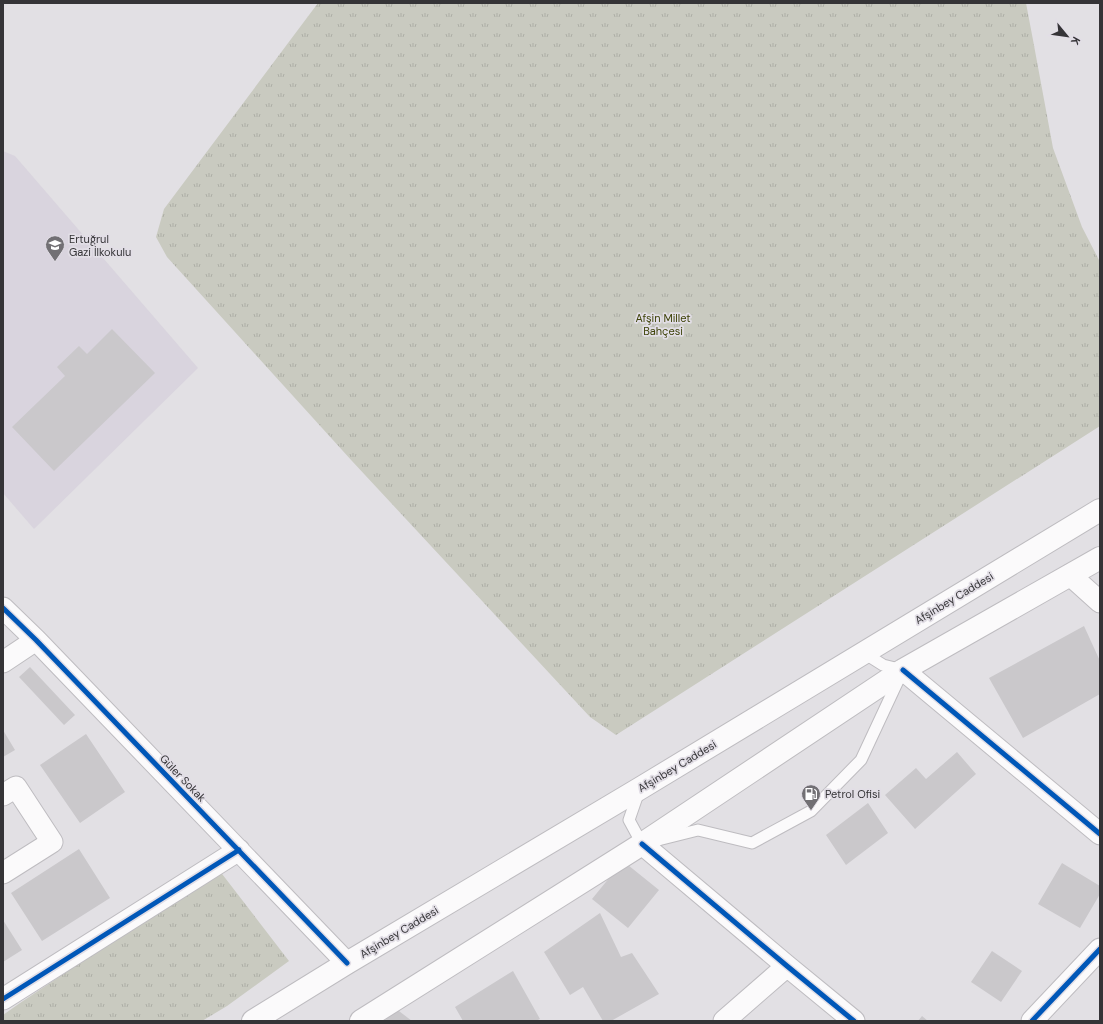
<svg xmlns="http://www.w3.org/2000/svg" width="1103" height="1024" font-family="'DM Sans',sans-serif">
<defs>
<pattern id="park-tufts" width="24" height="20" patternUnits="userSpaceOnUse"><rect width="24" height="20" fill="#c9cac0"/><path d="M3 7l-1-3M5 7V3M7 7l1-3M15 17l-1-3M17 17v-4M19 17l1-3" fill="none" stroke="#adaea6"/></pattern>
</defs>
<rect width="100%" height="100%" fill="#e2e0e4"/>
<!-- built -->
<path fill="#d9d4de" d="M3,151L15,156L198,368L34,529L3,493Z"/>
<!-- park -->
<path fill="url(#park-tufts)" d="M318,3H1026L1033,40L1053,148L1082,227L1100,262V426L616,735L590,717L352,461L167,257L156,237L164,209Z
M219,870L289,961L227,1006L202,1021H3V1015L20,1003Z"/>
<!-- building -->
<path fill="#cac8cb" d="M112,329L155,373L54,471L12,427L65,376L57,367L79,346L87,354Z
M1084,626L1100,661V694L1023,738L989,678Z
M30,667L75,715L64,725L19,677Z
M3,730L15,750L3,757Z
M86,734L125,792L80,823L40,765Z
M957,752L976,774L915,829L885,795L916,768L926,779Z
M868,803L888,833L846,865L826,835Z
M79,849L110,898L42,941L11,893Z
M623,861L659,890L628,928L592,899Z
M1062,863L1100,886V894L1080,928L1038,904Z
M600,913L621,957L632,953L659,994L611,1021H603L583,987L570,995L544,952Z
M3,920L22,950L3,962Z
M992,951L1022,971L1001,1002L971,982Z
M513,971L540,1019L536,1021H463L455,1007Z
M395,1008L412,1021H385Z
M922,1016L928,1021H918Z"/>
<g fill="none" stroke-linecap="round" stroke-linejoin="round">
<!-- lane casing -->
<g stroke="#bebcc0" stroke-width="13">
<path id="lane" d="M639,791L629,820L642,844L698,830L752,843L811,811L861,760L903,670L883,665L864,653"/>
</g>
<!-- street casing -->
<g stroke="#bebcc0" stroke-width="23">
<path id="street" d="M1070,575L1100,602
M3,608L36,640L347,963
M3,662L36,640
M903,670L1100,834
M3,795L16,787L52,842L3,873
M642,844L787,966L854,1021
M3,999L239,850
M724,1021L787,966
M1032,1021L1100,949"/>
</g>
<!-- secondary casing -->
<g stroke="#bebcc0" stroke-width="24">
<path id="secondary" d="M253,1021L347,963L639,789L1100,510
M361,1021L642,844L903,670L1100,558"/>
</g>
<!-- lane -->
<use href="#lane" stroke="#fbfafb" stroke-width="11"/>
<!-- street -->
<use href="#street" stroke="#fbfafb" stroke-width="21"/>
<!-- secondary -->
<use href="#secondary" stroke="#fbfafb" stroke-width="22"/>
<!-- cycleway casing -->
<g stroke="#e2dee6" stroke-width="8">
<path id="cycleway" d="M3,608L36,640L347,963
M903,670L1100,834
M642,844L787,966L854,1021
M3,999L239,850
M1032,1021L1100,949"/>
</g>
<!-- cycleway -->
<use href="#cycleway" stroke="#0057b8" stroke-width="5"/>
</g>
<!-- icons -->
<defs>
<g id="school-pin" transform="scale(1)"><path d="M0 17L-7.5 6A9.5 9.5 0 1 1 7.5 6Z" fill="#727074" stroke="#e2dee6"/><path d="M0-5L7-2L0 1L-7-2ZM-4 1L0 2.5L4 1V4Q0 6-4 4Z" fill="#fff"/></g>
<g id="fuel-pin" transform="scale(1)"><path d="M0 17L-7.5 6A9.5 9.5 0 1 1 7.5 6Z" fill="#727074" stroke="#e2dee6"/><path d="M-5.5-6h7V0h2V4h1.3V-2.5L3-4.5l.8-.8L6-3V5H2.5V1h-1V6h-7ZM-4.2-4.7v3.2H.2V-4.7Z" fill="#fff"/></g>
</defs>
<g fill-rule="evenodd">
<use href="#school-pin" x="55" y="245"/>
<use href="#fuel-pin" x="811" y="794"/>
</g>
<g text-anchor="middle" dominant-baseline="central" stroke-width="3.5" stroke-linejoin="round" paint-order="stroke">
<!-- poi labels -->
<g font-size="11" fill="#353437" stroke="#e2dee6" text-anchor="start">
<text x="69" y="239">Ertuğrul<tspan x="69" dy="13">Gazi İlkokulu</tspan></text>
<text x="825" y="794">Petrol Ofisi</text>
</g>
<!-- park labels -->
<g font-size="11" fill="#3d4207" stroke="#e2dee6">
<text x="663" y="318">Afşin Millet<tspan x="663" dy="13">Bahçesi</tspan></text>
</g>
<!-- street labels -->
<g font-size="11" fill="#353437" stroke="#e2dee6">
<text transform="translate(954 598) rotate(-31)">Afşinbey Caddesi</text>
<text transform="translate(677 766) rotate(-31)">Afşinbey Caddesi</text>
<text transform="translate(183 778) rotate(46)">Güler Sokak</text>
<text transform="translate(399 932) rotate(-31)">Afşinbey Caddesi</text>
</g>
</g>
<!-- border -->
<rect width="1103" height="1024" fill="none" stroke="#353437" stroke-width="8"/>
<!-- north arrow -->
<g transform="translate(1067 36) rotate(119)" stroke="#e2dee6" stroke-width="3" paint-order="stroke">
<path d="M0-3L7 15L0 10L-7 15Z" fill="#353437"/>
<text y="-6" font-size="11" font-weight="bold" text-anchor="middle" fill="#353437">K</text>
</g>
</svg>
